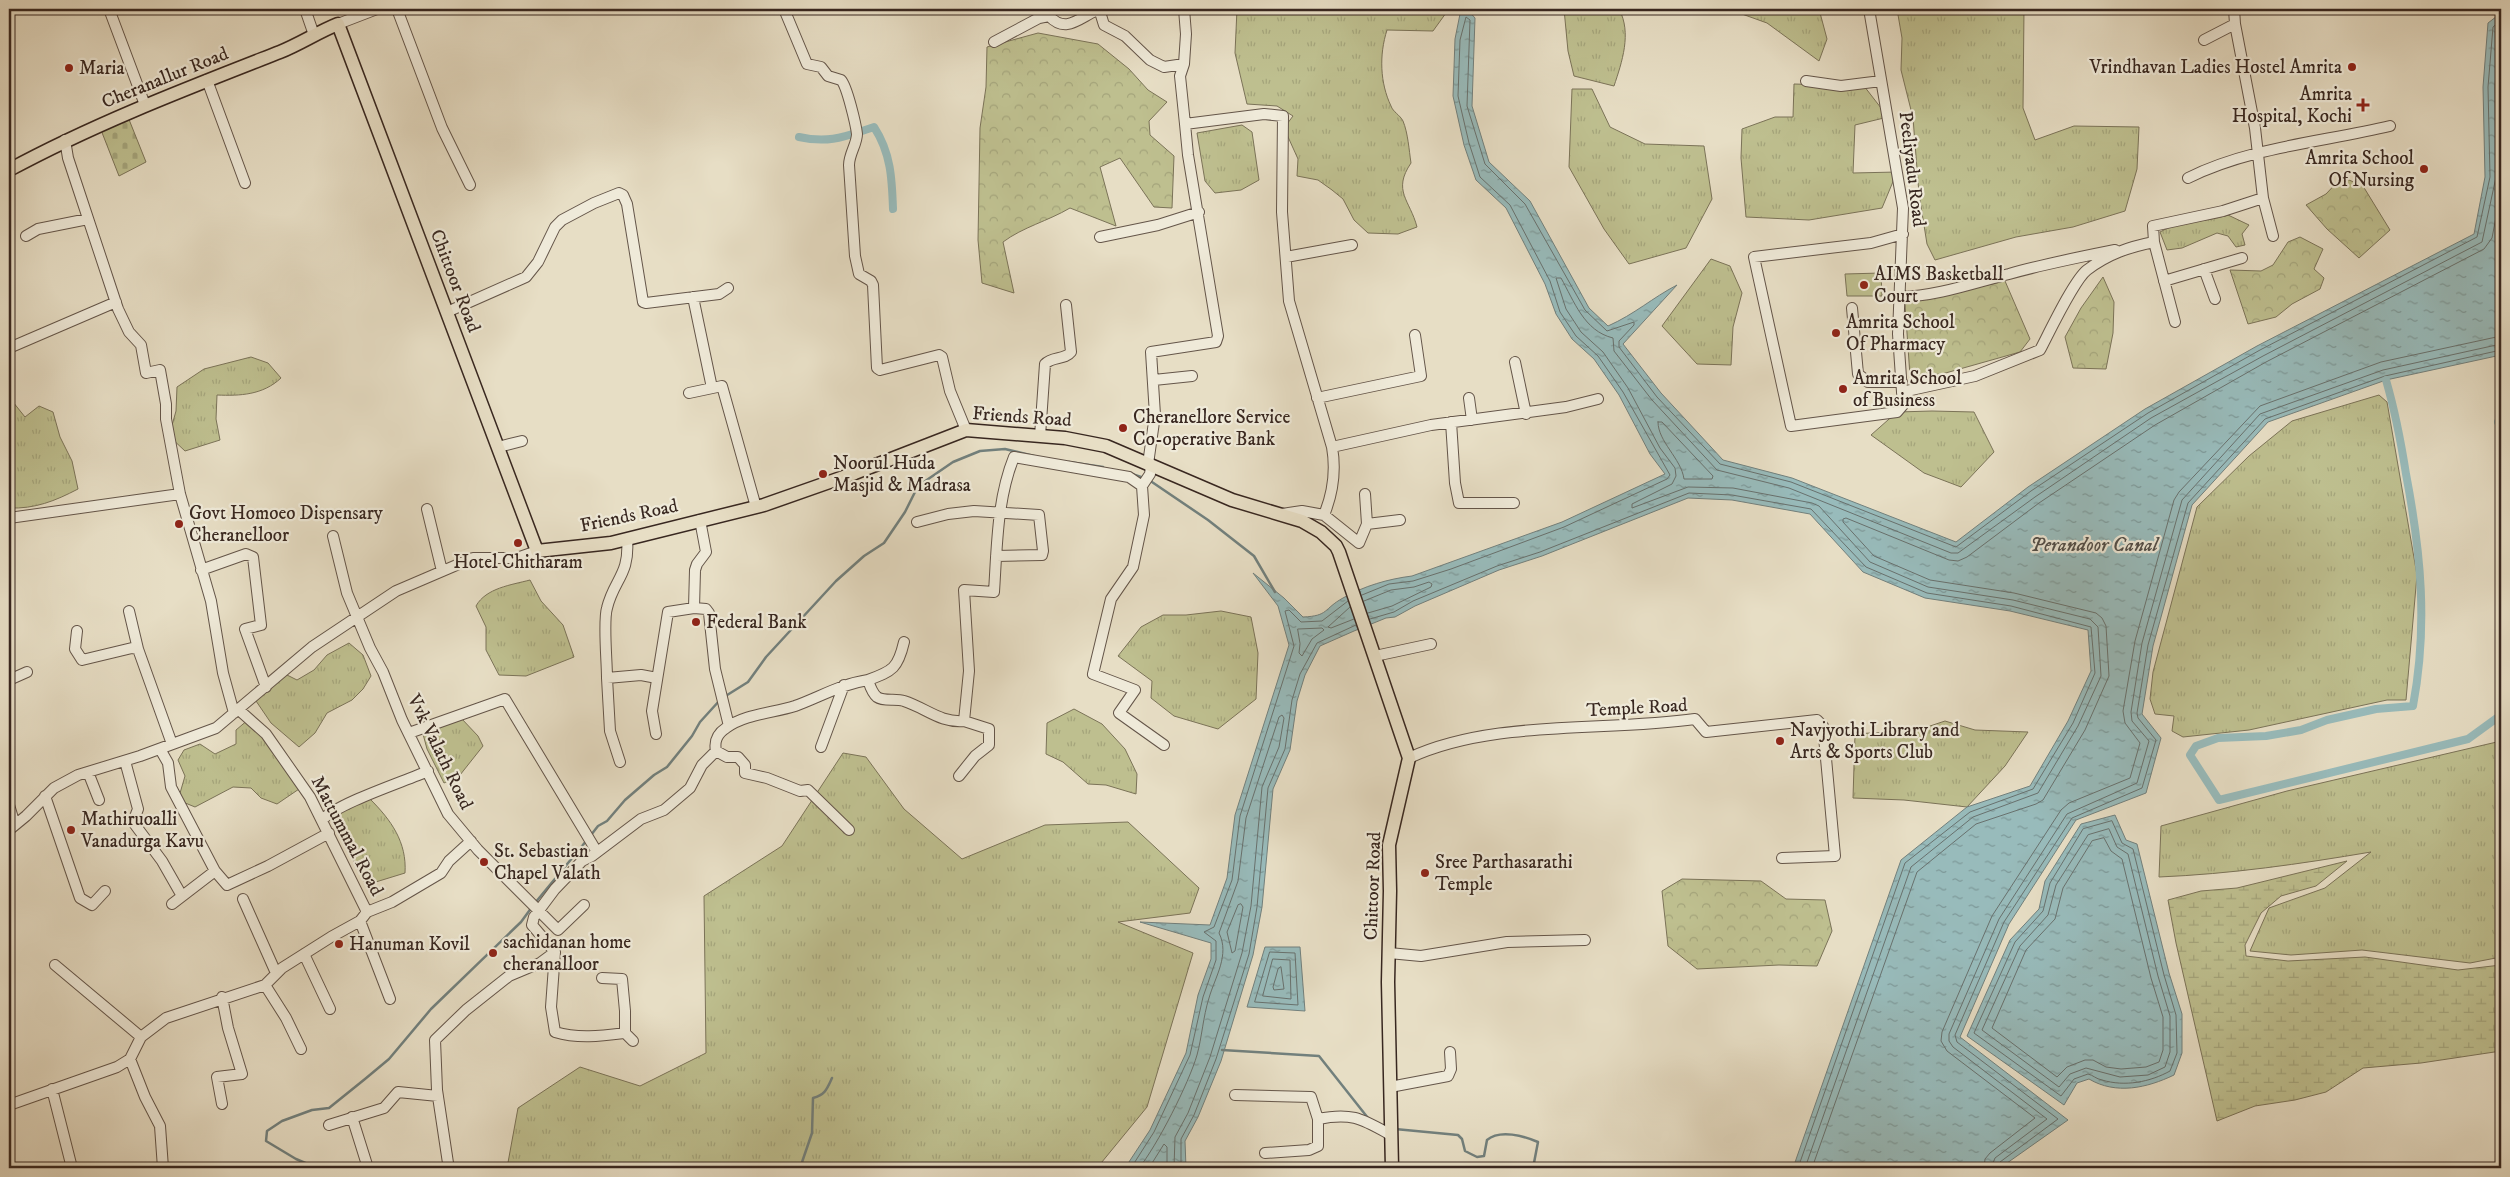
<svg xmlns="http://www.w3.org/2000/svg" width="2510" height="1177" font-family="'IM FELL DW Pica',serif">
<defs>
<pattern id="grass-tufts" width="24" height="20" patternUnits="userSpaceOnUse" patternTransform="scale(1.25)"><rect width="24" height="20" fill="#bebf8f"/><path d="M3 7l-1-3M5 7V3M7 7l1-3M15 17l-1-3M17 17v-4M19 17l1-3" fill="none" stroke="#a4a47b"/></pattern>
<pattern id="forest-crowns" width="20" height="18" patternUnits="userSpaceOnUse" patternTransform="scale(1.25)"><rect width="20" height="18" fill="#bebf8f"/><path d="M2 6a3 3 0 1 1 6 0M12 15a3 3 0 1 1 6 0" fill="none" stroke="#a4a47b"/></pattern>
<pattern id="wetland-marsh" width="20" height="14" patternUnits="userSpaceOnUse" patternTransform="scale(1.25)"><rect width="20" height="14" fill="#bebf8f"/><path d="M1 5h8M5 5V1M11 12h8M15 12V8" fill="none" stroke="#a4a47b"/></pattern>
<pattern id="cemetery-stones" width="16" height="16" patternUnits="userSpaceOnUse" patternTransform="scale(1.25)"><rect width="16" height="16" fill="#bebf8f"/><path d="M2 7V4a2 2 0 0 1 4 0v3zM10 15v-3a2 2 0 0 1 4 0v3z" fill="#a4a47b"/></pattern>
<pattern id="water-ripples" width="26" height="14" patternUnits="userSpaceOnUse" patternTransform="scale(1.25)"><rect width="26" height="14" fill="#98bbbb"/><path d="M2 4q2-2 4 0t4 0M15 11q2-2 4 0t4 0" fill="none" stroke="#7d9898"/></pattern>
</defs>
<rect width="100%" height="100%" fill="#e7dec5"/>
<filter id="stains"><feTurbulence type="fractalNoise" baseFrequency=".004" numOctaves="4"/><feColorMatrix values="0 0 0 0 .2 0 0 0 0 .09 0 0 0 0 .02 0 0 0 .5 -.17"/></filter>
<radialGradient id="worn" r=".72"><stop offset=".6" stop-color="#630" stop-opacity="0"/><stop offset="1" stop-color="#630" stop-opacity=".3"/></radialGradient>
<!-- grass -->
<path fill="url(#grass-tufts)" stroke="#7b7358" d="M1237,9H1446V13L1433,31L1387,30C1379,55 1380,83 1391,106C1393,112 1400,115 1403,121C1408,133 1409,150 1411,163C1392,191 1410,200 1417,227L1398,234L1368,233L1354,220L1343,199L1332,190L1318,180L1297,176L1298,159L1284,128L1293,116L1277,106L1247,104L1235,53Z
M1564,9H1619C1632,33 1622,62 1614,86L1574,76L1568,51Z
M1728,9H1819L1827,39L1819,61L1767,23Z
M1897,9H2024L2023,108L2035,140L2074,126L2139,127L2137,169L2125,211L2073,227L2016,237L1935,260L1927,244L1919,194L1913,118L1901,70L1902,38Z
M1794,84L1864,86L1888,117L1855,125L1853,173L1897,172L1882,208L1809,220L1746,217L1741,158L1742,129L1775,117H1793Z
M1572,89H1592L1610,127L1645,144L1704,146L1712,199L1686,248L1629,264L1604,229L1569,167Z
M1242,125L1252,132L1259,180L1241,190L1215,193L1205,181L1197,133Z
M2228,215L2249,225L2242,234L2245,245L2236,247L2228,236L2217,233L2182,248L2167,250L2160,232C2181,219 2206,223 2228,215Z
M1711,259L1730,266L1742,293L1733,327L1731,365L1697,364L1662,326Z
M251,357L268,363L281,378C263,395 240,396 217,395L216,419L220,440L185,451L169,436L176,411L177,387L204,369Z
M2379,395L2387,402L2417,575L2406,700H2387L2249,730L2183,737L2172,731L2174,716L2155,714L2150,699L2153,672L2197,507L2249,456L2292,421Z
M9,397L25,417L39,406L53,412L60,437L72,461L78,489C55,501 35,509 9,508Z
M1932,411L1974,412L1994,452L1961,487L1924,473L1871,435L1897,412Z
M530,580L541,601L563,625L574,657L526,676L499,675L486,650V627L476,606C486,588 511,585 530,580Z
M1221,611L1251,617L1258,653L1256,699L1218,729L1174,716L1151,698L1152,681L1118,656L1141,627L1163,615H1186Z
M349,643L363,655L371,676L363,689L352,700L327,713L315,733L299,747L271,723L254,698L281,672L297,680L314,670L327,655Z
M1074,709L1102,724L1125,749L1137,774L1136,794L1106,785L1088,784L1063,762L1046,754L1047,723Z
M461,718L478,736L483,746L460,775L444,783L427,749L423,734L427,727Z
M249,719L302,787L277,804L261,798L251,788L233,787L195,807L178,800L185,776L178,760L184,750L200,744L215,754L236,744V730Z
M1945,721L1975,730L2028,732L2005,766L1967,807L1904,800L1853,798L1855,734L1918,730Z
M2501,741V957L2470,963L2362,950L2291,955L2250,951L2269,908L2325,888L2371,852C2300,864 2231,874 2159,877L2161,826L2287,791Z
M843,753L866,757L904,809L962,859L1045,825L1128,822L1199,888L1190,913L1118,922L1193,953L1147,1107L1097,1168H507L518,1108L580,1067L640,1086L706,1053L704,896L782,846Z
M361,799H370C391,820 407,842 405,873L366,885L333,821L332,815L342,809H350Z"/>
<!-- forest -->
<path fill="url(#forest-crowns)" stroke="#7b7358" d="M1038,33L1098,44L1129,69L1148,90L1167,102L1149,121L1150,135L1174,156L1172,208L1154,207L1120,158L1100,167L1116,226L1070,208C1048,221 1023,227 1003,242L1014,293L982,283L978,240L980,128L986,87L987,47Z
M2342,177L2363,186L2390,230L2359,258L2327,229L2306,205L2326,194Z
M2300,237L2323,249L2314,269L2324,278L2320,289L2292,304L2276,317L2248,324L2230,270L2261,271L2273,265L2288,242Z
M2103,277L2114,302L2113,333L2106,369L2073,368L2065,337L2081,308Z
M2005,281L2030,339L2020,352L1942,374L1910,376L1905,304Z
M1682,879L1761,881L1786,899L1825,900L1832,931L1817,966L1779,965L1697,969L1668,946L1662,891Z"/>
<!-- wetland -->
<path fill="url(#wetland-marsh)" stroke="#7b7358" d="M2347,861L2316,886L2281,896L2261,913L2245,945L2246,956L2288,961L2365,957L2458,970L2501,965V1051L2421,1063L2363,1068L2326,1092L2295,1100L2255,1106L2217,1121L2176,943L2168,900L2201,891L2237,888Z"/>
<!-- cemetery -->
<path fill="url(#cemetery-stones)" stroke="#7b7358" d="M128,117L146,162L119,176L101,130Z"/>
<!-- pitch -->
<path fill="#bebf8f" stroke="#7b7358" d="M1881,273L1882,296H1847L1845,274Z"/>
<!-- water -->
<path fill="url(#water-ripples)" stroke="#72807d" d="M1461,9H1467L1475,18L1472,106L1489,162L1530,201L1589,308L1608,326C1635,314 1652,298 1677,285L1623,344L1661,393L1723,460L1792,478L1956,542L2028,487L2145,409L2257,346L2474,234L2485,177L2483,87L2488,23L2501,13V355L2386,380L2268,422L2192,505L2153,646L2142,714L2161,738L2146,793L2076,820L2009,924L1960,1037L2068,1120L2000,1168H1793L1901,860L1967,807L2030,786L2068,721L2091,671L2088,630L2010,611L1925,598L1863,572L1810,514L1732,500L1688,498L1542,556L1499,570L1415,606L1395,617L1386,618L1354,631L1320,646L1305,675L1297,701L1290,750L1273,789L1262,907L1253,955L1221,1061L1198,1117L1185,1141L1186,1168H1125L1150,1130L1186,1053L1198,995L1211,959V943L1140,922L1210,925L1227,878L1235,815L1289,645L1278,606L1253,573L1284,598L1303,617C1329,616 1323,609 1343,598C1364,586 1388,579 1412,576L1562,522L1665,474L1650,454L1619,395L1594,359L1572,339L1556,314L1545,284L1506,208L1476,180L1464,145L1453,96L1455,39Z
M2115,815L2126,840L2137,844L2169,973L2182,1014V1053L2174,1075C2147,1088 2116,1095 2089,1079L2077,1083L2064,1105L1967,1036L2010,940L2039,909L2045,881L2081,824Z
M1265,947H1300L1305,1011L1247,1007Z"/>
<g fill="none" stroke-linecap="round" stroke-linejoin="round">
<!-- shore -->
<path stroke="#68716e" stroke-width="1" d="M1658,422H1662L1713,476L1712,479H1684C1681,458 1658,442 1658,422Z
M1362,595L1389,584L1413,581L1451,569L1564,527L1667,479L1670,475L1623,392L1598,356L1576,336L1560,312L1550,281L1510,205L1480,177L1469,143L1458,96L1460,40L1466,17L1470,20L1467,106L1485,164L1525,204L1585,310L1607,331L1634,322V325L1619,341V347L1657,397L1720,464L1791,482L1956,547L2031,491L2148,413L2260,350L2477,237L2490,177L2488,87L2493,27L2501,20
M1364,601L1391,590L1414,587L1429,582L1432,584L1431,587L1392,606L1368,613
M1350,607L1328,627L1331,628L1354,619
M1370,619L1394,612L1413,601L1497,566L1540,552L1689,493L1732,495L1811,509L1866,567L1927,593L2011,606L2091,627L2095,673L2073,723L2033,789L1970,812L1905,863L1798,1168
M1298,629L1322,628L1324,630L1312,639L1302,656L1299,653L1300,644Z
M2112,821L2122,843L2133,849L2164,975L2176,1015L2177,1053L2170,1071C2150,1082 2125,1087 2102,1080C2096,1079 2093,1075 2088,1074L2074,1079L2061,1096L1974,1033L2015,942L2043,911L2050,883L2083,829Z
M2109,829L2117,847L2128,854L2158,976L2170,1016V1052L2165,1067L2148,1075L2120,1077L2086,1068L2070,1074L2059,1087L1982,1030L2020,946L2048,915L2056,885L2088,835Z
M2104,838L2111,851L2122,859L2151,978L2163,1017V1050L2159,1062L2146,1067L2121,1069L2106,1067L2093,1060H2085L2067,1067L2057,1077L1992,1028L2026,950L2055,919L2063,888L2092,841Z
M1241,904L1243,907L1235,951L1232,953L1227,932L1238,905Z
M1270,952L1295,953L1298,1005L1255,1002Z
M1273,959L1290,960L1291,999L1263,996Z
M1281,967L1284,989L1274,990L1273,987L1278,969Z
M1131,1168L1154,1132L1190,1055L1203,997L1216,960V941L1204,932L1214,927L1232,880L1240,816L1294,646L1285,611L1289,610L1301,622L1322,621L1348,601
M1139,1168C1157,1146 1189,1083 1197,1055C1202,1037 1203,1017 1209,998C1215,977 1230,955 1219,933L1238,881L1246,818L1279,717L1282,715L1284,718L1279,747L1262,787L1251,906L1242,953L1210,1057L1188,1113L1175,1137L1174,1168
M1149,1168L1164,1144L1167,1147V1168
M1181,1168V1139L1194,1115L1216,1059L1249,954L1257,907L1268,788L1285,749L1292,700L1300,674L1317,643L1356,625
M1805,1168L1911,867L1973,817L2038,793L2078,726L2101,676L2098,627L2090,619L2013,600L1928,587L1870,562L1819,506L1812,503L1733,488L1688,487L1632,508V504L1672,484L1676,476L1675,468L1660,448L1628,388L1603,352L1581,332L1566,309L1556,278H1561C1574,301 1584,331 1613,338L1614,351L1652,400L1717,470L1789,488L1951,553H1958L2035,497L2151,418L2263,356L2482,242L2496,177L2495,87L2499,30L2501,27
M1812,1168L1917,872L1976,824L2036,804L2043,800L2085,730L2109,676L2106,626L2102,618L2096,613L2014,593L1930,580L1874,556L1843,522V519L1846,518L1949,560L1958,561L1967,557L2039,503L2155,425L2266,362L2484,249L2492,238L2501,191
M1984,1168L1985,1159L1990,1153L2035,1118L1947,1051L1941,1041L1942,1032L1992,916L2061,810L2069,803L2130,778L2140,743L2125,723L2123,711L2135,641L2174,500L2179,492L2260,406L2381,362L2501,336
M1991,1168L1995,1158L2047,1119L1953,1047L1949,1041V1034L1999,919L2067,814L2137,783L2149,741L2132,721L2131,712L2142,643L2182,500L2260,414L2383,370L2501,344
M1998,1168L2000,1162L2058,1119L1957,1042L1955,1035L2004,922L2072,818L2142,788L2156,740L2138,718L2137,713L2148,645L2188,503L2265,419L2385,376L2501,350"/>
<!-- stream -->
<path stroke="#72807d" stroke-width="2.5" d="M1069,462L1103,467
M1132,474L1144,478
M1149,480L1208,520L1254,556L1275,592
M724,697L748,682L766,657L836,581L864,556L884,543L905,512L918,486L953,462L980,451L1005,449L1034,456
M591,835L598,826L607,821L625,800L654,775L667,767L692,736L700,722L720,700
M535,903L587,840
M1222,1050L1319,1056L1368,1118
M1395,1129L1458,1135L1462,1139L1465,1151L1477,1157L1484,1156L1487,1140C1500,1129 1524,1136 1538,1142L1533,1168
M317,1168L296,1159L266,1141L267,1131L282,1121L312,1110L329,1108L365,1079L389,1059L431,1009L521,922L532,907
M800,1168L812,1133L813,1098C825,1095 827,1089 832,1078"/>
<!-- canal -->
<path stroke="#98bbbb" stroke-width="8" d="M799,137C830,144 846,136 874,127C891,153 892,179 893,209
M2386,380C2395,411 2401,442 2406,474C2421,553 2428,626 2413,706L2376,709L2327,720L2301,730L2266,736L2218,738L2196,746L2190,755L2219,800L2468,739L2501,715
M2498,422H2501"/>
<!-- minor casing -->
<g stroke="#645549" stroke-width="12">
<path id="minor" d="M109,9L145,105
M305,9L314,35
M397,9L442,128L470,185
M699,9H717
M784,9L807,64L821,67L828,76L841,80C847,86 856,125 857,134C857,144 849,154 849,165L855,256L859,274L871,281L873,285L877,368L880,370L939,355L942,357L950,391L966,430
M1184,9L1186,34L1184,64L1180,76L1185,124
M1869,9L1903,208L1898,334L1902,392L1975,376L2040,350C2049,333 2074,280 2087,270C2108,254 2129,247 2154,242L2153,226L2223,211L2263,198L2255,128L2235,24L2234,9
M338,24L377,9
M2204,40L2235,24
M994,42L1039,18L1049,16C1065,33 1077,20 1095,11L1100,12L1104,25L1125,36L1150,60L1164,67L1184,64
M207,80L245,183
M1806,81L1841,86L1881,81
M65,140L68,158L118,309L129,332L141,345L146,373L160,370L166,404V419L180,494L211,601L223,673L234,713
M2188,178C2250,147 2323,142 2390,126
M2263,198L2273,236
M26,236L38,229L88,219
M1100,237L1158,225L1199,212
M2154,242L2175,322
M1286,257L1352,245
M2204,269L2215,299
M2164,281L2242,258
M693,297L712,388
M1900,297C1938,296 1973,283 2009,274C2044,264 2080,257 2115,250
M1852,308L1858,374L1868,382H1902
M447,312L526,277L538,262L555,227L562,220L594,203L619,193L623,195L627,204L643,302L646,303L719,294L728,288
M9,348L116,302
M1515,362L1526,414
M1154,380L1192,376
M1902,392L1903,405L1897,412L1791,426L1754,257L1871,243L1903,234
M689,393L722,386L756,507
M1317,398L1421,376L1415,335
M1469,398L1472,420
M1451,422L1455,483L1459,503H1514
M1040,436L1045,364C1052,356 1065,360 1071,352L1066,305
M498,447L522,441
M1332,447L1431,425L1566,407L1598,399
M1148,464L1155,415L1151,352L1216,342L1218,336L1188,155L1185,124L1264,114L1283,116L1282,212L1289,301L1332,447C1336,470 1333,493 1324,515L1302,511L1282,514
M1142,486L1144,515L1133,567L1111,599L1093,674L1135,690L1119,713L1164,745
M427,509L442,571
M1324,515L1359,543L1367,524L1365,494
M9,518L180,494
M700,520L706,552L697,564L695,570L694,608L706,609L709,613L715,669L729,726
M917,522L948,514L974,511L1039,515L1043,551L1042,555L996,556
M1367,524L1400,520
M333,536L347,593L370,648L383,672L402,720L448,814L478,850L558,930L584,905
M201,570L246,554L253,557L261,625L245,629L266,687
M129,611L138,649
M77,631L75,649L82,660L132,648L138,649L172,744
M1375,656L1431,644
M607,678C607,661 603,621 607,608C614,579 630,575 627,539
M9,680L27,672
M868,680C893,671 898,668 904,642
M409,733L505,699L597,852
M656,734L652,711L668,612L694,608
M821,747L844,685
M160,749L168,763L171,787L215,871L227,885L268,866L329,833
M1409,758C1492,719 1604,732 1695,719L1706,732L1817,720L1823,726L1835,856L1782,858
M125,761L138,809L133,822L162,861L182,896
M620,762L610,731L607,678L641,675L657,678
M88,772L99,800
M959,776L975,756L989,745V729L964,721
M45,796L80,898L92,905L105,891
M9,805L15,825
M322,820C338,803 403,782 428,771
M9,830L26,816L54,788L78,775L140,756L216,728L312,647L396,591L473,558H517L537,551
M849,830L808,790L800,791L767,778L745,773V765L738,757H727L716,751C714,741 717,734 726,728C745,714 773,713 795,706C820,697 841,684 868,680C870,686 872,693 877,697C884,702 896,698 904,701C926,708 940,723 964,721L969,671L964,590L994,592C997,546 997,499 1014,457L1129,477L1142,486L1150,474L1151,466
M243,899L276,973
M172,904L215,871
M367,912L392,902L441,873L449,861L471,841
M360,921L390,999
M555,952L551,1007L555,1032C578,1039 601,1036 625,1033L633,1041
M1389,953L1421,956L1507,942L1585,940
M304,954L330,1009
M55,965L141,1037
M602,978L622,979L625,1011V1033
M265,985L286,1018L301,1049
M222,997L228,1028L242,1074L217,1077L222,1104
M130,1059L145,1097L160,1126L163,1168
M1390,1087L1448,1076L1451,1069L1450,1052
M52,1089L72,1168
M1235,1095L1311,1097L1318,1119
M9,1105L117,1067L130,1059L141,1037L166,1018L265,985L282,968L331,937L360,921L367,912L310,797L266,734L239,710
M352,1117L368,1168
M329,1125L384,1108L398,1092L438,1096
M1265,1153L1309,1150L1318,1146V1119C1352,1112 1362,1119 1391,1135
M448,1163L437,1090L435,1040L466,1010L509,976L540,963L555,952L532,925L534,917L555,889L582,861L592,856L641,819L664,810L690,788L702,765L716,751"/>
</g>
<!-- major casing -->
<g stroke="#382720" stroke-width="15">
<path id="major" d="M9,170C96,123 188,88 280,52C300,44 318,32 338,24L537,551L611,543L764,505L855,473L966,430L1065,438L1106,446L1232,500L1302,521L1321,532L1336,546L1339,552L1409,758L1389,845L1390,891L1388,982L1392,1168"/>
</g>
<!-- minor -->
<use href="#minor" stroke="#efead9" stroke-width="10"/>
<!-- major -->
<use href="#major" stroke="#e7dec5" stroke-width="12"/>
</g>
<!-- markers -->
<g fill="#8f2418" stroke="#efead9" stroke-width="2">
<circle cx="2352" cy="67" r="5"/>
<circle cx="69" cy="68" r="5"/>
<path d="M2360.5 97.5h5v5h5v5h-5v5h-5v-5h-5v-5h5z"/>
<circle cx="2424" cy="169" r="5"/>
<circle cx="1864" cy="285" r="5"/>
<circle cx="1836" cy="333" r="5"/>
<circle cx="1843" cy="389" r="5"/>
<circle cx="1123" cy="428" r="5"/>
<circle cx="823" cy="474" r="5"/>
<circle cx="179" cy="524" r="5"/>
<circle cx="518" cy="543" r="5"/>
<circle cx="696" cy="622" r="5"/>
<circle cx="1780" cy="741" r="5"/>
<circle cx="71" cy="830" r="5"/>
<circle cx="484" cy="862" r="5"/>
<circle cx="1425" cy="873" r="5"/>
<circle cx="339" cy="944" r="5"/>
<circle cx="493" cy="953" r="5"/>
</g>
<g text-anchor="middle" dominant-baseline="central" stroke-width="4.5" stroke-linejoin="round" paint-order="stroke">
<!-- poi labels -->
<g font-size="19" fill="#382720" stroke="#efead9" text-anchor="start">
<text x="2342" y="67" text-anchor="end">Vrindhavan Ladies Hostel Amrita</text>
<text x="79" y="68">Maria</text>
<text x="2352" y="94" text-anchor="end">Amrita<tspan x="2352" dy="22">Hospital, Kochi</tspan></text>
<text x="2414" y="158" text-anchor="end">Amrita School<tspan x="2414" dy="22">Of Nursing</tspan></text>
<text x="1874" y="274">AIMS Basketball<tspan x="1874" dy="22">Court</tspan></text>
<text x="1846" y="322">Amrita School<tspan x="1846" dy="22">Of Pharmacy</tspan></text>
<text x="1853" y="378">Amrita School<tspan x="1853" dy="22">of Business</tspan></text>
<text x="1133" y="417">Cheranellore Service<tspan x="1133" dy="22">Co-operative Bank</tspan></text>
<text x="833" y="463">Noorul Huda<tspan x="833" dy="22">Masjid &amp; Madrasa</tspan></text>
<text x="189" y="513">Govt Homoeo Dispensary<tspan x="189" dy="22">Cheranelloor</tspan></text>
<text x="518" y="562" text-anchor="middle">Hotel Chitharam</text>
<text x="706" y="622">Federal Bank</text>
<text x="1790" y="730">Navjyothi Library and<tspan x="1790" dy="22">Arts &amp; Sports Club</tspan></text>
<text x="81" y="819">Mathiruoalli<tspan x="81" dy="22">Vanadurga Kavu</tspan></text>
<text x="494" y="851">St. Sebastian<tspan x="494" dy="22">Chapel Valath</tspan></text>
<text x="1435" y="862">Sree Parthasarathi<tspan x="1435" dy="22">Temple</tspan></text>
<text x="503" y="942">sachidanan home<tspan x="503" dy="22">cheranalloor</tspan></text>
<text x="349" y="944">Hanuman Kovil</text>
</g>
<!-- street labels -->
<g font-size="19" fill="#382720" stroke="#efead9">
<text transform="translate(165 78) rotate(-22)">Cheranallur Road</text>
<text transform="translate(1912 169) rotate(83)">Peeliyadu Road</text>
<text transform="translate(455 281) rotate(69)">Chittoor Road</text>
<text transform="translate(1022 417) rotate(4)">Friends Road</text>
<text transform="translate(629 516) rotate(-12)">Friends Road</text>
<text transform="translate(1637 708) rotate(-3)">Temple Road</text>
<text transform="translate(440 752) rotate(64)">Vvk Valath Road</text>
<text transform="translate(347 836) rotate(62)">Mattummal Road</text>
<text transform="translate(1373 886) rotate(-88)">Chittoor Road</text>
</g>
<!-- water labels -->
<g font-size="20" font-style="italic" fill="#504c47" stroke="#efead9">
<text x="2094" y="545">Perandoor Canal</text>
</g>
</g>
<!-- margin -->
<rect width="2510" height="1177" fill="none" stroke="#e7dec5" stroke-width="30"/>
<rect x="10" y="10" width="2490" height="1157" fill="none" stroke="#382720" stroke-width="2.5"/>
<rect x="15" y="15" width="2480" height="1147" fill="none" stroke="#382720"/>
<rect width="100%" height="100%" filter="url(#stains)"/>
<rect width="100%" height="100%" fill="url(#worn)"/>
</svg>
